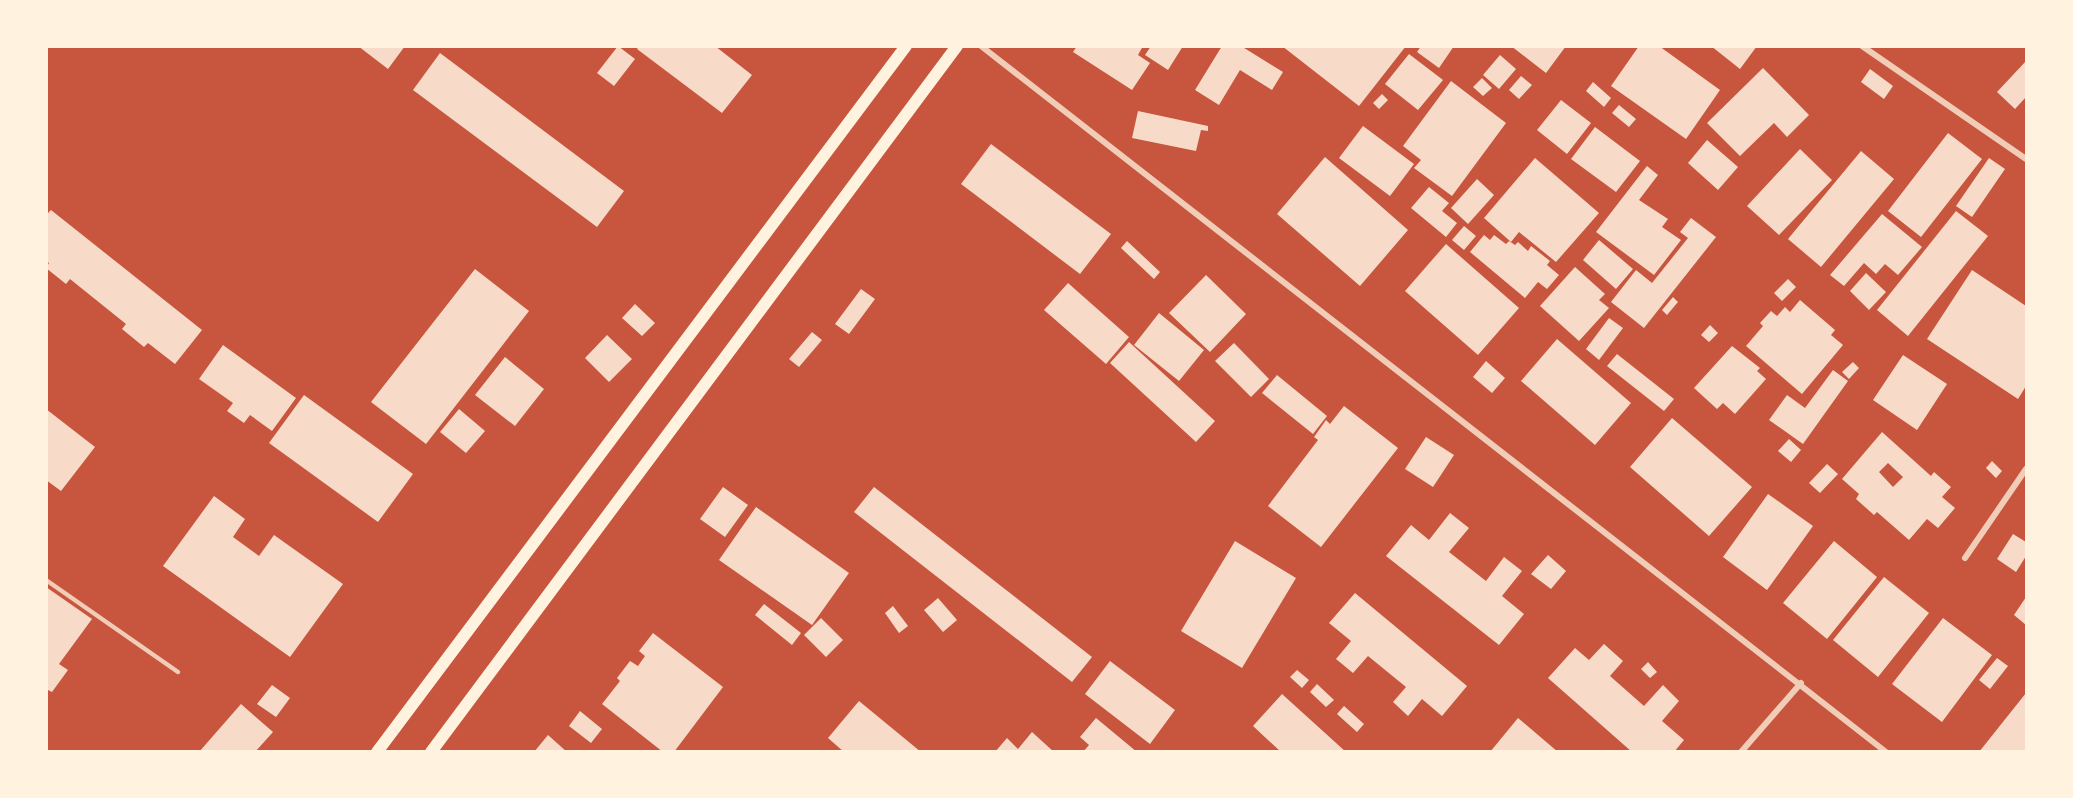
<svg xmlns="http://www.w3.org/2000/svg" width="2073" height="798" font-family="Inter,sans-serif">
<rect width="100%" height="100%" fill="#c8553d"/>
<!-- building -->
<path fill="#f7dbc8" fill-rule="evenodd" d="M358,46H405L388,69Z
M618,46L635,59L614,86L597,73Z
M639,46H715L752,75L722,113L637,49Z
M1077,46H1143L1138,55L1150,63L1132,90L1073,52Z
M1151,46H1183L1168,70L1145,55Z
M1222,46H1241L1283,72L1272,90L1240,70L1219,105L1195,90Z
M1282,46H1406L1359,106Z
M1421,46H1454L1439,68L1417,52Z
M1511,46H1566L1546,73Z
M1639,46H1659L1720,90L1686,139L1611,86Z
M1711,46H1757L1740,69Z
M440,53L624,191L597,227L413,90Z
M1409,54L1443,80L1418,110L1385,84Z
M1500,55L1516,69L1499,89L1483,75Z
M2026,61V97L2015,109L1997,92Z
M1763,68L1809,115L1787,137L1774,123L1740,156L1707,123Z
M1870,69L1893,86L1884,99L1861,82Z
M1521,76L1532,85L1519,99L1509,90Z
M1482,78L1492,88L1483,96L1473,87Z
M1451,81L1506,123L1452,196L1414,168L1421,160L1403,146Z
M1593,82L1611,98L1604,107L1586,91Z
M1382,94L1388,100L1379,109L1373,103Z
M1561,100L1591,123L1567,154L1537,130Z
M1619,105L1636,119L1629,127L1612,113Z
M1138,111L1208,126V131L1201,130L1196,151L1132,138Z
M1363,126L1414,164L1390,196L1339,158Z
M1595,127L1640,161L1616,192L1571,159Z
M1948,133L1982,159L1921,237L1888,211Z
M1707,140L1738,167L1718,190L1688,163Z
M991,144L1111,234L1080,274L961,184Z
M1800,149L1832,180L1779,235L1747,206Z
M1861,151L1894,179L1821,267L1788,239Z
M1325,157L1408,230L1360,286L1277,214Z
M1535,158L1599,213L1556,262L1519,232L1511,242L1484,218Z
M1989,158L2005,169L1972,217L1956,206Z
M1647,166L1658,175L1639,200L1668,219L1662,227L1681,240L1654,275L1596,232Z
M1477,179L1494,195L1468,224L1451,208Z
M1429,187L1449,203L1442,211L1457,223L1446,237L1411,208Z
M51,210L202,330L175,364L148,343L144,347L122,329L126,324L70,279L66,284L46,268L49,263L46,261V215Z
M1956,211L1988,236L1908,336L1877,310Z
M1882,214L1922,247L1898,275L1885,264L1876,274L1864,263L1844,286L1830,275Z
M1691,218L1716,237L1644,328L1611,302L1636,270L1652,283L1688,238L1680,232Z
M1464,226L1476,236L1464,250L1452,240Z
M1484,235L1490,240L1494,235L1506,244L1509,241L1515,245L1518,242L1528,251L1531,246L1550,261L1547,265L1559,275L1547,289L1538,282L1525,298L1470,252Z
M1599,240L1633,269L1616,289L1583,260Z
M1127,241L1160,272L1154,279L1121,248Z
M1446,244L1519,308L1478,355L1405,291Z
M1575,267L1605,294L1599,300L1609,308L1579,341L1540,306Z
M475,269L529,311L426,444L371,402Z
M1972,270L2026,306V386L2018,399L1927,339Z
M1866,273L1886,292L1869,310L1850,291Z
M1206,275L1246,314L1210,352L1169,313Z
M1788,279L1796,287L1782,301L1774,293Z
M1068,283L1129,337L1106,364L1044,310Z
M861,289L875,299L849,334L835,324Z
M1673,297L1678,302L1667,315L1662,310Z
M1800,300L1835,330L1831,335L1843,345L1802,394L1746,346L1763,326L1760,323L1771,311L1777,316L1785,307L1790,312Z
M635,304L655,323L642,336L622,318Z
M1159,313L1204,350L1179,381L1134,345Z
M1609,318L1623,328L1599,360L1586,349Z
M1710,325L1718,333L1709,342L1701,335Z
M812,332L822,340L799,367L789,359Z
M607,335L632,359L609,382L585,358Z
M1557,339L1631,403L1595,445L1521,381Z
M1129,342L1215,421L1196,442L1110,363Z
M1234,343L1269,379L1251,397L1215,361Z
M223,345L296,398L272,431L250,415L244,423L227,411L233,403L199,379Z
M1732,346L1760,368L1757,371L1766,379L1735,414L1723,403L1717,409L1694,388Z
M1617,354L1674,399L1664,411L1607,366Z
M1903,355L1947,384L1917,430L1873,400Z
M505,357L544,389L515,426L475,395Z
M1486,361L1505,378L1492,393L1473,377Z
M1853,362L1859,368L1849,379L1842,372Z
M1833,370L1848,381L1803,444L1769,420L1787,395L1805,408Z
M1277,375L1327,416L1313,434L1262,393Z
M304,395L413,474L378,522L269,443Z
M1344,406L1398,448L1321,547L1268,506L1318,440L1314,437L1326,420L1330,424Z
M46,409L95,447L61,491L46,480Z
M459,409L485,431L466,453L440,432Z
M1672,418L1752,487L1709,536L1630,467Z
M1882,432L1931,476L1934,472L1951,487L1942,497L1955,508L1938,528L1927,519L1909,540L1877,512L1874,515L1856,499L1859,494L1842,479ZM1888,463L1903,477L1893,487L1879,472Z
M1426,437L1454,455L1433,487L1405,469Z
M1789,439L1801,450L1791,462L1778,451Z
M1992,461L2002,471L1996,478L1986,468Z
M1827,464L1838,474L1820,493L1809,483Z
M723,487L748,505L725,537L700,519Z
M874,487L1092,657L1072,682L854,512Z
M1768,494L1813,526L1767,590L1723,557Z
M214,496L245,519L233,537L259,556L274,535L343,584L290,657L163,566Z
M756,507L849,573L812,625L719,560Z
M1450,513L1469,528L1449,552L1486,581L1504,557L1522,571L1502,596L1524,614L1499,645L1386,556L1411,525L1429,540Z
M2013,534L2026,542V556L2016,572L1997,559Z
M1235,541L1296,578L1242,668L1181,631Z
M1834,541L1877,577L1827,639L1783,603Z
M1548,555L1566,571L1551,589L1531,574Z
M1884,577L1929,613L1878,677L1833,640Z
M46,587L92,619L59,664L68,670L52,692L46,689Z
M1355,593L1467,686L1442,716L1422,699L1408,716L1393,702L1406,687L1368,656L1353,673L1336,659L1351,641L1329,623Z
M2026,597V625L2014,615Z
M938,598L957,620L943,632L924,610Z
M764,604L801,633L792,645L755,615Z
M893,606L908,626L899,633L885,613Z
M821,618L843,640L826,657L804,635Z
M1943,618L1992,655L1942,722L1892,684Z
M653,633L723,687L674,752H663L602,704L620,681L617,678L630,661L638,666L645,656L639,651Z
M1604,644L1623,661L1610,676L1644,706L1663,685L1679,701L1662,721L1684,740L1674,752H1632L1548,678L1575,648L1589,660Z
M1997,658L2008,666L1990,689L1979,680Z
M1110,661L1175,710L1150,744L1085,694Z
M1648,662L1657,672L1650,678L1641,669Z
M1297,670L1309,680L1302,688L1290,677Z
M1317,684L1334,700L1326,707L1310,692Z
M272,685L290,698L276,717L257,704Z
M2026,693V752H1979Z
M1282,694L1346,752H1281L1253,726Z
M859,701L921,752H844L828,738Z
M241,704L273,732L255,752H199Z
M1344,706L1364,724L1357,732L1337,714Z
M580,711L602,729L591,743L569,726Z
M1096,718L1137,752H1083L1089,745L1080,737Z
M1518,718L1558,752H1490Z
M1032,732L1054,752H995L1007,738L1018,749Z
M548,735L567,752H534Z"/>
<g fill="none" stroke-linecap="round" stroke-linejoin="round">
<!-- service -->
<path stroke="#f1ccb7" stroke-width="4.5" d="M46,580L178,672"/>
<!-- minor -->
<path stroke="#f1ccb7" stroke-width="6" d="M981,46L1886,752
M1862,46L2026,159
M1965,558L2026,469
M1741,752L1801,683"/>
<!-- secondary -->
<path stroke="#fff3e0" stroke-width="12" d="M377,752L906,46
M431,752L957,46"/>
</g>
<!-- border -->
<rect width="2073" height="798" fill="none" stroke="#fff3e0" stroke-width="96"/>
</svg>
